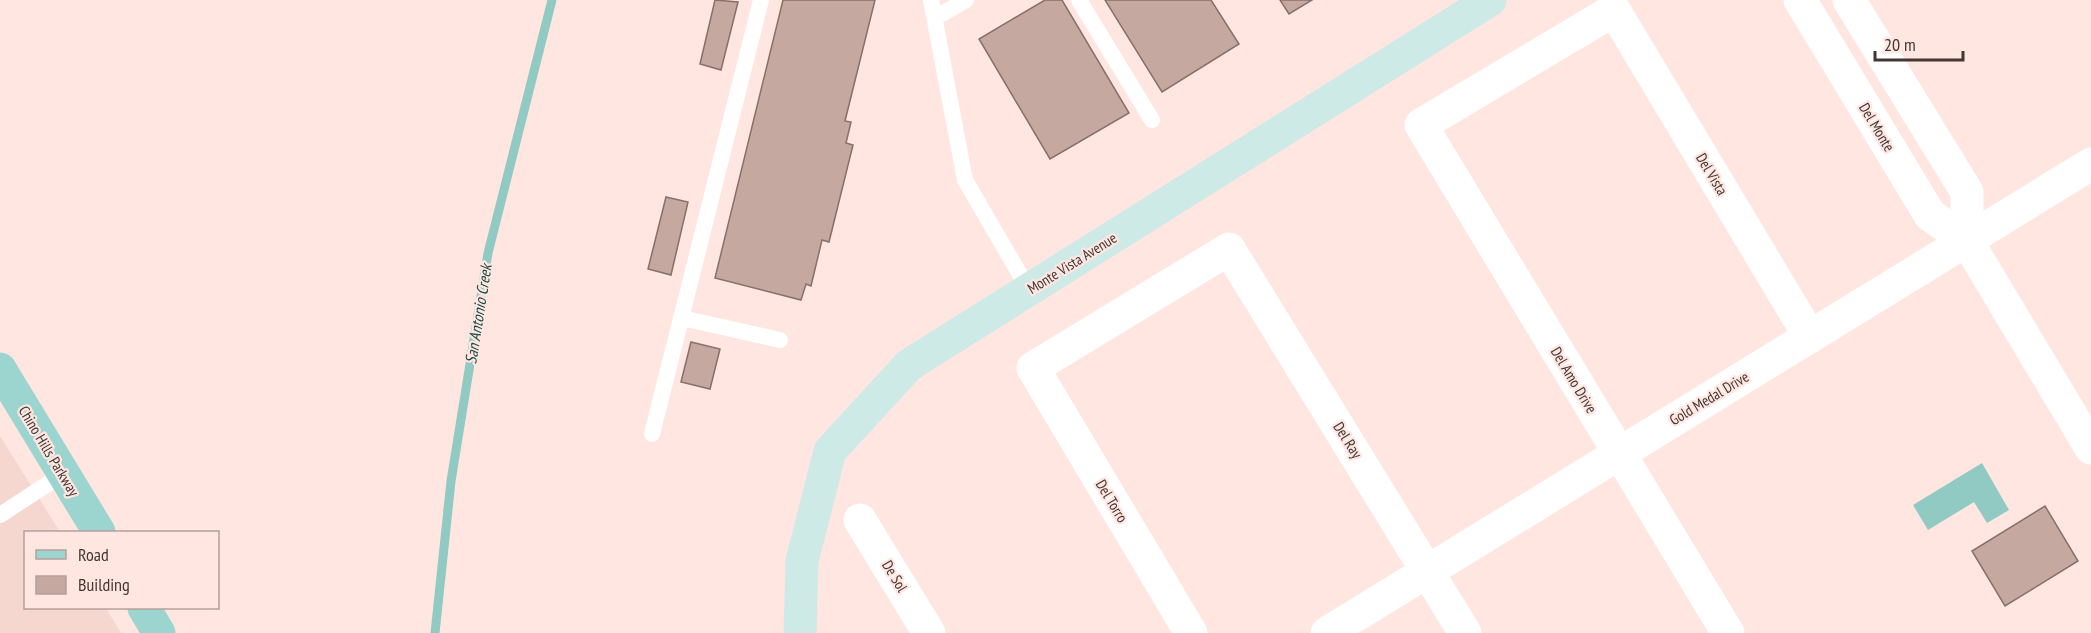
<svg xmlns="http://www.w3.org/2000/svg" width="2091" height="633" font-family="'PT Sans Narrow',sans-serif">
<rect width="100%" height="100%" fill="#ffe6e0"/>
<!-- built -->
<path fill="#f6d7d0" d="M0,436L60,532H26V608H106L121,633H0Z"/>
<!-- water -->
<path fill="#90cac3" d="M1982,463L2009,510L1987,523L1974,502L1928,530L1913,505Z"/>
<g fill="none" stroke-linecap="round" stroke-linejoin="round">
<!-- stream -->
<path stroke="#90cac3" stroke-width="9" d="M435,633L451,481L488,253L552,0"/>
</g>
<!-- building -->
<path fill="#c5a9a1" stroke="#896f68" stroke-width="1.5" d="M715,0L738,2L721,70L700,64Z
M783,0H875L845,121L851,122L846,143L853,145L829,242L822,240L811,286L806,284L801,300L715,278Z
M1045,0H1062L1129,113L1050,159L979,39Z
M1105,0H1211L1239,44L1162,92Z
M1280,0H1312L1289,14Z
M666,197L688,202L671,275L648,269Z
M691,342L720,349L710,389L681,382Z
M2045,506L2078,561L2005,606L1972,551Z"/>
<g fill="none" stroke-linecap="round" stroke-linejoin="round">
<!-- lane -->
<path stroke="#fff" stroke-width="16" d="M931,0L965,180L1029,290
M1079,0L1152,120
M935,18L966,0
M682,318L780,340
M652,434L761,0
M0,515L63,474"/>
<!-- street -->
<path stroke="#fff" stroke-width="33" d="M1800,0L1930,215L1967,241L2091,448
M1849,0L1967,192V241
M860,520L929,633
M1191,633L1033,368L1229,249L1465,633
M1327,633L2091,164
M1728,633L1421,125L1614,10L1810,337"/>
<!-- secondary -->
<path stroke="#ceeae7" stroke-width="33" d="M800,633L802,561L830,451L909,365L1490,0"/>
<!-- primary -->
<path stroke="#9cd4cf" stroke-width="33" d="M0,369L99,532
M144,608L159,633"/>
</g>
<g text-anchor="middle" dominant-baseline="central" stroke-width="4.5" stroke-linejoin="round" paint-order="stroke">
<!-- street labels -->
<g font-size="15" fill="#433734" stroke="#ffe6e0">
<text transform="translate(1877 127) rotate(59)">Del Monte</text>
<text transform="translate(1712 174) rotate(59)">Del Vista</text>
<text transform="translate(1072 263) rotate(-32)">Monte Vista Avenue</text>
<text transform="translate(1574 380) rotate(59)">Del Amo Drive</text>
<text transform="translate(1709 398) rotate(-31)">Gold Medal Drive</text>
<text transform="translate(1348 440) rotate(58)">Del Ray</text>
<text transform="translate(49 451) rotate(59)">Chino Hills Parkway</text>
<text transform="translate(1112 501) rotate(59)">Del Torro</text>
<text transform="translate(895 576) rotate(59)">De Sol</text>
</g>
<!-- water labels -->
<g font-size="16" font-style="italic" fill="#184b46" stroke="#ffe6e0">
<text transform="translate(478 314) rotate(-81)">San Antonio Creek</text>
</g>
</g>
<!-- legend -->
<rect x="24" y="531" width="195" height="78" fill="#ffe6e0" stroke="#b4a09b" stroke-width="1.5"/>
<rect x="36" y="550" width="30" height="9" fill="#9cd4cf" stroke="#b4a09b" stroke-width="1.5"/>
<text x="78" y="561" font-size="18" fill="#433734">Road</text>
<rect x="36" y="576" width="30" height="18" fill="#c5a9a1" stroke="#b4a09b" stroke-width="1.5"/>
<text x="78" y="591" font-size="18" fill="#433734">Building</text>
<!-- scale -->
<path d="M1875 51v9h88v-9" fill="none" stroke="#433734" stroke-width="3"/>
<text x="1884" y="51" font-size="18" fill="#433734" stroke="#ffe6e0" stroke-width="4.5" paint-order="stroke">20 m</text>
</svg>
